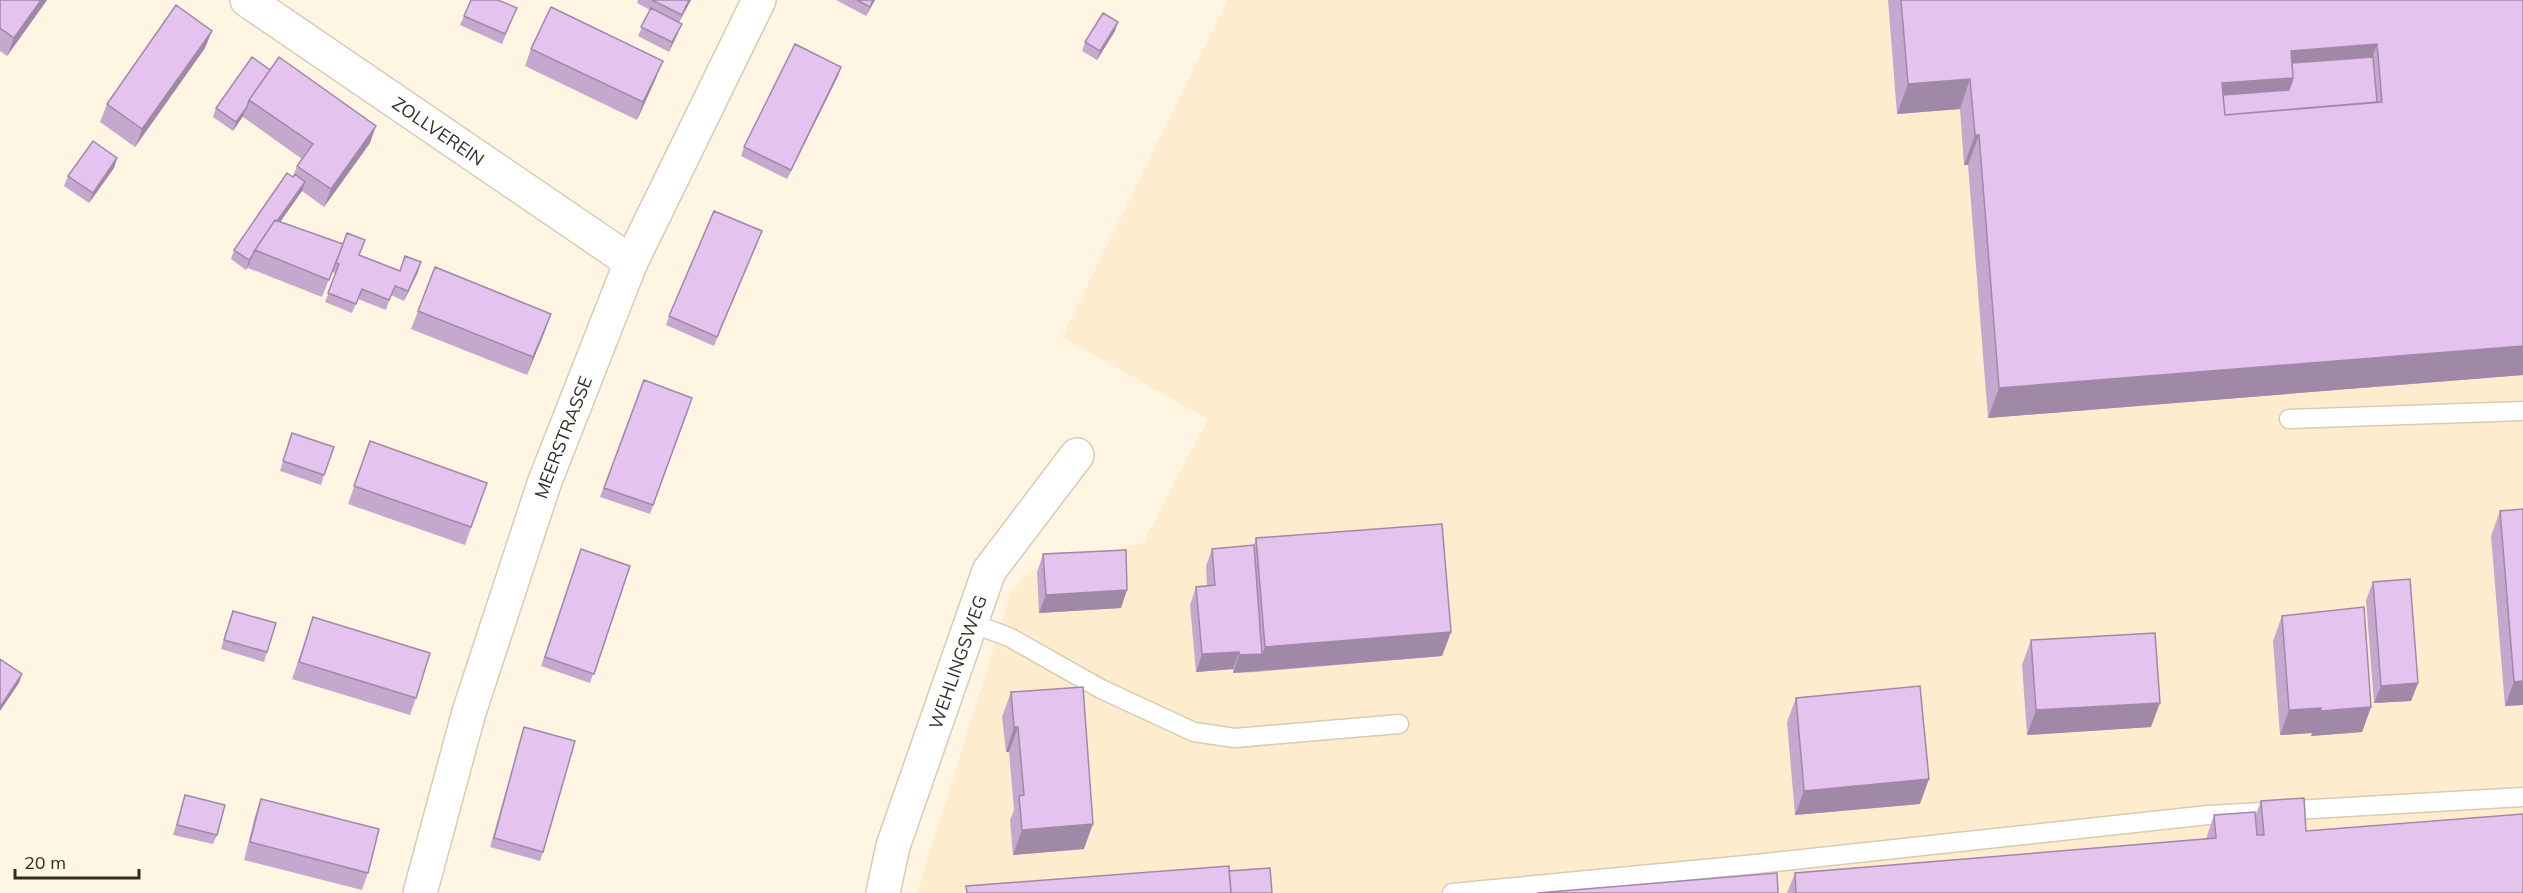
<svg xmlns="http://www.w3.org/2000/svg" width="2523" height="893" font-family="Mulish,sans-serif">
<rect width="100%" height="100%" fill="#fff5e2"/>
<!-- built -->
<path fill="#fdedce" d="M1228,0H2523V893H917L1010,596L1025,575L1041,566L1143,543L1208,419L1062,337Z"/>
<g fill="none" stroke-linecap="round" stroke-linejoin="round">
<!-- service casing -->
<g stroke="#d7cbb4" stroke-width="21">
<path id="service" d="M2289,419L2523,411
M971,623L1009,637L1101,689L1194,732L1235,738L1399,724
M1452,893L1756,864L2208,815L2523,797"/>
</g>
<!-- minor casing -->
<g stroke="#d7cbb4" stroke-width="36">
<g id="minor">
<path id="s1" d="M247,0L631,262"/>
<path id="s2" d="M420,893L469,712L545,481L631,262L759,0"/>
<path id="s3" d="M883,893L893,846L989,571L1077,455"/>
</g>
</g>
<!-- service -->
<use href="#service" stroke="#fff" stroke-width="18"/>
<!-- minor -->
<use href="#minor" stroke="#fff" stroke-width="33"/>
</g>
<!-- wall -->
<path fill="#c5a8ce" d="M0,0H47L7,56L0,51Z
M638,0H691L679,22L678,33L669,52L638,36L650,10L637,3Z
M836,0H875L866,16Z
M1888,0H2523V375L1988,418L1968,165H1964L1960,109L1897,114Z
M464,16L513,18L502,44L460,25Z
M1115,31L1097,60L1082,51L1085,42Z
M205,48L135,147L100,122L107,104Z
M531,49L656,78L637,120L525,66Z
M252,57L370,143L324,207L302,191L280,222L399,271L418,272L404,301L391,295L386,310L358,299L352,313L325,302L336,273L332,272L322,297L248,268L249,265L246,270L231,259L234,250L293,177L297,166L302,159L243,117V116L233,131L213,117L216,108Z
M838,76L787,179L741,156L744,147Z
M117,158L114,168L89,203L64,186L68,176Z
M762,231L714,346L666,325L669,316Z
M435,267L545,331L527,375L411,329Z
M644,380L689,408L650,514L600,497Z
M292,433L324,475L321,485L280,471Z
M370,441L487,483L465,545L348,504Z
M2523,509V705L2505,706L2491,536L2500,511Z
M1256,538L1451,632L1442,656L1256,672L1233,673V669L1196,672L1190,605L1196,587L1207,586L1206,566L1212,549L1254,545Z
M581,549L630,566L590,683L541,666Z
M1043,554L1121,608L1039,613L1037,572Z
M2373,582L2418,683L2411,701L2374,703L2366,600Z
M233,611L267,652L264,662L221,649Z
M2282,616L2371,707L2362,732L2311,736L2312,733L2280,735L2273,641Z
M313,617L416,698L410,715L292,679Z
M2031,640L2151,727L2027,735L2022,665Z
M1011,692L1084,849L1013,855L1010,820L1014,810L1009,752H1006L1002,717Z
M1796,698L1920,804L1795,815L1787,722Z
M524,727L543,852L540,861L490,847Z
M185,795L217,835L213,844L173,835Z
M261,799L368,873L362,890L244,860L255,816Z
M2261,801L2306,831L2523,893H1787L1795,873L2206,839L2214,815L2255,816Z"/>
<!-- shaded-wall -->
<path fill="#a088a7" d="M41,0H47L7,56L14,38Z
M689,0H691L678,24L682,15Z
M873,0H875L866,16L870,7Z
M1118,22L1115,31L1097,60L1100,51Z
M682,24L678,33L669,52L672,42Z
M212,31L205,48L135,147L142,129Z
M2377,44L2367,74L2282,108L2219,113L2222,83L2291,51Z
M663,61L656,78L637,120L643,102Z
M841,67L838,76L787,179L791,170Z
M1970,79L1960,109L1897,114L1908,84Z
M247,107L243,116L233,131L236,122Z
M376,126L370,143L324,207L331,189Z
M1975,135H1979L1968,165H1964Z
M117,158L114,168L89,203L93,193Z
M305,182L302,191L259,252L256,251Z
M252,256L249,265L246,270L249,260Z
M421,262L418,272L404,301L408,291Z
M551,314L545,331L527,375L533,357Z
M2523,346V375L1988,418L1999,388Z
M1127,590L1121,608L1039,613L1046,595Z
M1451,632L1442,656L1233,673L1239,655L1262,654L1265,647Z
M1239,652L1233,669L1196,672L1202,654Z
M22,674L19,683L0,711V707Z
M2523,681V705L2505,706L2514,682Z
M2418,683L2411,701L2374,703L2381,686Z
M2160,703L2151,727L2027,735L2036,710Z
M2371,707L2362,732L2311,736L2320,711Z
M2321,708L2312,733L2280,735L2289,710Z
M1014,727H1018L1009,752H1006Z
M1929,779L1920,804L1795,815L1804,791Z
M1093,824L1084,849L1013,855L1022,830Z"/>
<!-- building -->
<path fill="#e5c3ef" stroke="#a088a7" stroke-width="1.5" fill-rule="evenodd" d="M0,0H41L14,38L0,28Z
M471,0H498L517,8L505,34L464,16Z
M652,0H689L682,15Z
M857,0H873L870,7Z
M1901,0H2523V346L1999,388L1979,135H1975L1970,79L1908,84ZM2377,44L2382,102L2225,115L2222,83L2293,78L2291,51Z
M176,5L212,31L142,129L107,104Z
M551,7L663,61L643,102L531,49Z
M651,8L682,24L672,42L641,27Z
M1103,13L1118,22L1100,51L1085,42Z
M795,44L841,67L791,170L744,147Z
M252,57L270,70L249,100L247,107L236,122L216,108Z
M279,57L376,126L331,189L297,166L313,144L249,100Z
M2373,57L2377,102L2225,115L2223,95L2289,90L2293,78L2292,63Z
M93,141L117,158L93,193L68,176Z
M287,173L293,177L295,174L305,182L277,221L275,220L255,250L252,256L249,260L234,250Z
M714,211L762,231L717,337L669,316Z
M275,220L343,244L329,280L255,250Z
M347,233L365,240L359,255L400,271L405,256L421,262L408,291L395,286L389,300L362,289L356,304L328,293L339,264L336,263Z
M435,267L551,314L533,357L418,311Z
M644,380L692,398L653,505L604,488Z
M292,433L334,447L324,475L283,461Z
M370,441L487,483L471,527L354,486Z
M2523,509V681L2514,682L2500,511Z
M1442,524L1451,632L1265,647L1256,538Z
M1254,545L1262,654L1239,655V652L1202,654L1196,587L1215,585L1212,549Z
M581,549L630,566L594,674L545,657Z
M1126,550L1127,590L1046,595L1043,554Z
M2410,579L2418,683L2381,686L2373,582Z
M2364,607L2371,707L2320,711L2321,708L2289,710L2282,616Z
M233,611L276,623L267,652L224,640Z
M313,617L430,653L416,698L299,662Z
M2155,633L2160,703L2036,710L2031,640Z
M0,659L22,674L0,707Z
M1920,686L1929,779L1804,791L1796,698Z
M1083,687L1093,824L1022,830L1019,796L1024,795L1018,727H1014L1011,692Z
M524,727L575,741L543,852L494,838Z
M185,795L225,805L217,835L177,825Z
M2304,798L2306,831L2523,814V893H1796L1795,873L2216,838L2214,815L2255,812L2257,835H2264L2261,801Z
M261,799L379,829L368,873L250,842Z
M1229,866L1231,893H967L966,886Z
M1270,868L1272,893H1231L1229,871Z
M1777,873L1778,893H1537Z"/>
<g text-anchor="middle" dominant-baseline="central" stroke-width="4.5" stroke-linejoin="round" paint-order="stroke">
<!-- street labels -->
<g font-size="18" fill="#322d24" stroke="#fff5e2">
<text stroke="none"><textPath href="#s1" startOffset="232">ZOLLVEREIN</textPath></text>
<text stroke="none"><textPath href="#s2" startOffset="478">MEERSTRASSE</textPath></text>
<text stroke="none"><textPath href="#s3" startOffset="243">WEHLINGSWEG</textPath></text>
</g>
</g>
<!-- scale -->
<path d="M15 869v9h124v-9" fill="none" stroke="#322d24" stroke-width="3"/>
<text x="24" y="869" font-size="18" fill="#322d24" stroke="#fff5e2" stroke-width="4.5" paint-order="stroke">20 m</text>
</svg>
